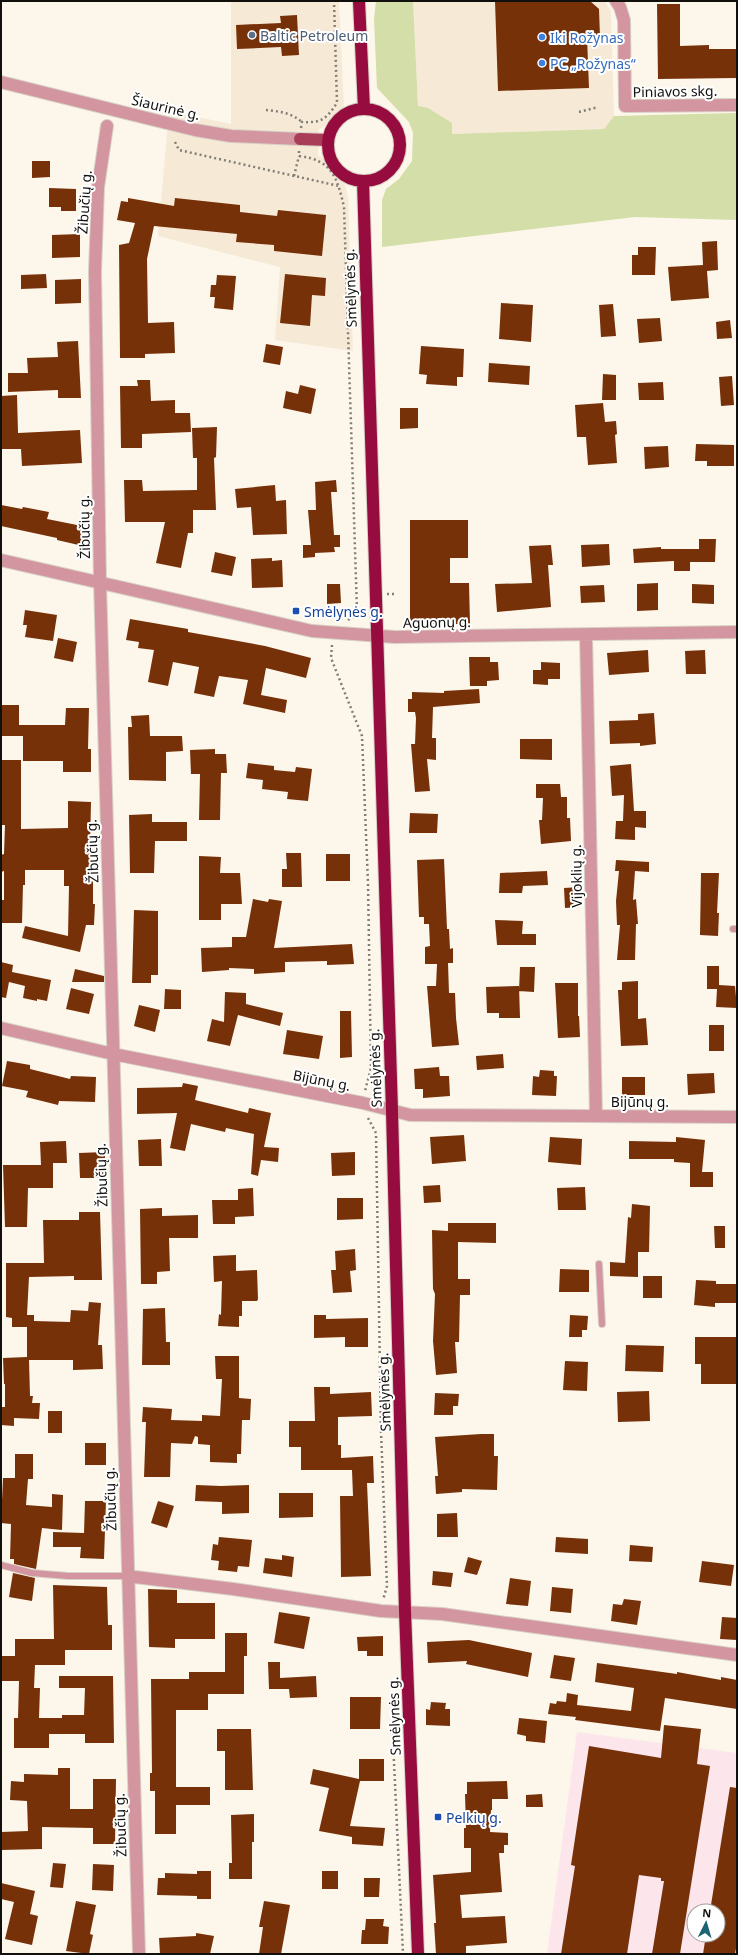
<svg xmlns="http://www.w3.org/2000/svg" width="738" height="1955" font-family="'Noto Sans',sans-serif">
<rect width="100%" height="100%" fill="#fdf6ea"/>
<!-- built -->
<path fill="#f6ead7" d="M231,1H339L344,110L327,125L319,129L318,155L329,163L339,174L345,184L348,197L353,351L275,340L280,267L158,236L169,111L231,124Z
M413,1H605L611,12L614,116L604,129L452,134L418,106Z"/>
<!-- industrial -->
<path fill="#fce6eb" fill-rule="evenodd" d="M577,1732L737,1753V1954H547ZM694,1911H718V1935H694Z"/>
<!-- green -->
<path fill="#d4dea8" d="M376,1H413L418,106L428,108L452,123V134L604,129L614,116L737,113V220L635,217L382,247V200L386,189L399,179L412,161L413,133L409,122L377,88L374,19Z"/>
<!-- building -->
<path fill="#763109" d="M495,1H590L599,9L600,37H587L589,88L498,91Z
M657,4H680V46L709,45V49H737V78L658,79Z
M297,15L299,55L282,56L281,47L237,49L236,25L281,23L280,16Z
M32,161H50V177L32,178Z
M49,188L76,189V211H61V207H49Z
M128,198L174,206L175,198L240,205V212L277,216L278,210L326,215L322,256L274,251V245L236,242L237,234L154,226L147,259L148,323L174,322L175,353L145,354V358H120L119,245L129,243L135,223L117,220L121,201L128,202Z
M80,234V257L52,258V235Z
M717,241L718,270L707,271L709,298L671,301L668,267L703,265L702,242Z
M638,247H656L655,275H632V255H638Z
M46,274L47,288L21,289V275Z
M285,274L326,278L325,296L312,295L310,326L280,323Z
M217,275L236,276L233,310L214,308L215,297H210L211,285H216Z
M81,279V303L55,304V280Z
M501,303L533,305L531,342L499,339Z
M613,304L616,336L601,337L599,305Z
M660,318L662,341L639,343L637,319Z
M730,320L732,338L717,339L716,322Z
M78,341L81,398H58V390L8,392V373H28L27,358L58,357L57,342Z
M266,344L283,347L280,365L263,362Z
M421,346L464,349L463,377H457V386L426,384L427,375L419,374Z
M489,363L530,366L529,385L488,382Z
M603,374L616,375V400H602Z
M732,376L734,405L721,406L719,377Z
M137,380H150L151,401L175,400V413H190L191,432L142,434V448H121L120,386H138Z
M663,382L664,400H639L638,383Z
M300,385L316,389L311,414L283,408L286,391L298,394Z
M17,395L18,433L80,430L82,463L22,466L21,449H1V396Z
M603,403L605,422L616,421L617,434L615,435L617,463L588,465L586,437H577L575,405Z
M400,408H418V428L400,429Z
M217,427L216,457L214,458L216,510H193V533H188L181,568L156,563L165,522H125L124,480H142L143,491L197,490V458H193L192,428Z
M696,444L734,445V466H707V461H695Z
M668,446L669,467L645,469L644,447Z
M336,480L337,492H331L334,535H340V547H334L335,552L315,553V557L303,558V545H311L308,510H316L315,482Z
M275,485L276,501L286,500L287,534L253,535L251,507L237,508L235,489Z
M1,505L22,509L23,507L49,512L47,519L87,527L83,546L57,540V538L1,526Z
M410,520H468V558H450V583H469L470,624H410Z
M699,539H716L715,562H690V571H674V561L634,563L633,549L661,547V549H699Z
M609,544L610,565L582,567L581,545Z
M551,545L553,565H548L551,607L497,612L495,584L532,583L529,546Z
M215,552L236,557L232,576L211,572Z
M272,558V561L282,560L283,587L252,588L251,559Z
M658,583V610L637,611V584Z
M327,584H340L341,603L327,604Z
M692,584L714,585V604L692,603Z
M604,585L605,602L581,603L580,586Z
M25,610L57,615L53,641L25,637L27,625H23Z
M130,619L188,629V632L265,646L311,658L306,678L266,668L261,695L287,700L285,713L243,704L248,680L219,676L214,697L194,693L199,667L173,662L168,686L148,682L154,650L138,648L139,642L126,640Z
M58,638L77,642L73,662L54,658Z
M648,650L649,672L609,675L607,653Z
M705,650L706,674H686L685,651Z
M469,657H490V662H498L499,680L487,681V686H470Z
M541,662L560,663V679H548V685L533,684V670H541Z
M479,689L480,703L433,707L432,738H436V760L427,759L430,791L415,792L411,744H415L416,718L415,712H408V699H412V692L444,693V691Z
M1,705H19V725H65L66,708H89L88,749H91V772H63V761H23V736H1Z
M654,713L656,744L640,746V743L610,744L609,721L638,720V714Z
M149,715L150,736H182L183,751L166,752V781L129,780L128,727H132L131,716Z
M520,739H552V760L520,759Z
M215,749V754H226L227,773H221L220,820H199L200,774H191L190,750Z
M1,760H21V829L68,828V801L91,802L90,847H93V904H95L94,925H86L80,952L22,938L25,926L68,936L69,886H64V870H25V885H23L22,923H1V900H4V871L1,872V855L4,854L5,825H1Z
M248,763L274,766V770L295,772L296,767L312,769L308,801L287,799L288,792L262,789L263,780L246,778Z
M631,764L634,811H646V828L635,827V840L615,839L616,821H623L624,795L612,796L610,766Z
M536,784H560L561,797H567V818H570L571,841L541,844L539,820H542L543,798H536Z
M410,813L438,814L437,833H409Z
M152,814V822H187V841H155L154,873H130L129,815Z
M286,853H301L302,887H282V869H287Z
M326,854H350V881H326Z
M199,856L221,857L220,873H240L242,904H221V920H199Z
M444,859L447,929H449L450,949L453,948V963H448L449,993H455L456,1018L459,1045L432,1047L427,986H436L437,964H425V947L430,946L429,924H424V917H419L417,860Z
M616,860L649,862V872L635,871L633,900L636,899L638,924H636L635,960H617L620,925H617L616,901L619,871H615Z
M547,871L548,885L523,886L522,893H499L500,873Z
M701,873H719L717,913H719L718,936L700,935Z
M579,887L580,907L565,908L564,888Z
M253,899L268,902L269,899L282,901L274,948L352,944L354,964L327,965V961L285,962V972L254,974V969L229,968V970L202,972L201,948L232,947V937H246Z
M134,910L158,911V975H151V983H132Z
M495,920L523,921L522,934H536V945H497Z
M1,962L13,965L12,972L51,980L47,1001L37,999V1001L23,998L25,986L9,982L6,998L1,997Z
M707,966H719V985L735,986L737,1008L716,1007L717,989H707Z
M520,967H535L534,992L519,991Z
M75,969L104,976V982H72Z
M638,981V1019L646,1018L648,1045L621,1046L618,990H622V982Z
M555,983H578V1016H579L580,1037L558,1038Z
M519,986L520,1018H499V1013H487L486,987Z
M71,988L94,994L89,1014L66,1009Z
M165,989L181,990V1009H164Z
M225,992L246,993V1004L283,1013L280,1026L238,1015L230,1046L207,1041L212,1019L224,1022Z
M139,1005L160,1010L155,1032L134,1026Z
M340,1011H351L352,1057L340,1058Z
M709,1025H724V1051H709Z
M287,1030L323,1036L319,1059L283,1054Z
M503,1054L504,1068L477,1070L476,1056Z
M7,1061L30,1065V1069L70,1079L71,1076L96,1077L95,1102L59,1101L58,1105L26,1097L28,1091L2,1086Z
M439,1067L440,1076H449L450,1096L423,1098V1089H415L414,1069Z
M540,1070L554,1071V1076H557L556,1096L532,1095L533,1076L539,1077Z
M714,1073L715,1093L688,1095L687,1074Z
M622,1077H645V1095H622Z
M183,1083L198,1086L195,1100L248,1113L249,1108L271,1113L264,1147L279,1148L278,1162L261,1160L258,1176L251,1174L254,1134L226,1128L225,1132L191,1124L185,1151L170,1148L177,1113L137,1114V1088L182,1087Z
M464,1135L466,1161L432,1164L430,1137Z
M550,1137L582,1139L581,1165L548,1162Z
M676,1137L705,1140L702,1172H713V1187H690V1163L674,1162V1159H629V1141L676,1142Z
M161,1139L162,1166H139L138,1140Z
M66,1141L67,1163H53V1188H28L27,1227H5L3,1165H41L40,1142Z
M105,1152V1178H80L79,1153Z
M355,1152V1175L332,1176L331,1153Z
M440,1185L441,1202L424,1203L423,1186Z
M585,1187L586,1210H558L557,1188Z
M253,1188L254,1216L235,1217V1224H213L212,1200H238V1189Z
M337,1198H363V1219L337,1220Z
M632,1204L650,1206L649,1252H638V1277L610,1276V1262L625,1263L628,1217L631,1218Z
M162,1208V1216L198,1215V1238H169L170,1271L157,1272V1284H141L140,1209Z
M79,1212H100L102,1280H74V1276L29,1277L27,1315H34V1321L70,1322L71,1310L88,1311L89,1302L101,1303L98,1345H102L103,1369L73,1370V1360H29L30,1396H33L32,1403H40L39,1419L14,1418V1426L1,1425L2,1407H5V1384H4L3,1358L27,1357V1327H12V1318L6,1317V1263H44L43,1220H79Z
M448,1223H496V1243L458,1242V1279H470V1295H460L459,1342H455L457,1373L436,1375L433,1341L435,1294L433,1289L432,1230L448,1231Z
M714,1226H725V1248H715Z
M355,1249L356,1270L350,1271L352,1292L333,1293L331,1270H336L335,1251Z
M236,1255V1271L257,1270L258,1299L257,1301H242V1316H239V1327L218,1326L219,1314L221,1315L222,1281L214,1282L213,1256Z
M560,1269L589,1270V1292H559Z
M643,1276H662V1298H643Z
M696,1280L716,1281V1284H737V1303H715V1307L694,1305Z
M165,1308L166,1342H170V1365H142L143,1309Z
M314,1315H326V1319L368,1318V1347H345V1337L314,1338Z
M570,1315L588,1316L587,1330H582V1337H569Z
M695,1337H737V1384H701V1364H695Z
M626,1345L664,1346L663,1372L625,1371Z
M215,1356H239V1398L251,1399L250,1420H242L241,1454H237V1463L210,1462V1445L198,1444V1437L195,1436L192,1444L171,1443L170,1477H144L146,1422H142L143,1407L172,1409L171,1420L202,1421V1415L220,1416L222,1379H216Z
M565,1361L588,1362L587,1391L563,1390Z
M314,1387H330V1394L371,1392L372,1416L338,1417V1445H341V1458L373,1456L374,1483H367L371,1576L341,1577L340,1496H353L352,1470H301V1447H289V1421H315Z
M649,1391L650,1421L618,1422L617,1392Z
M435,1393L459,1394L458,1406H453V1415H434Z
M48,1411H62V1433H48Z
M481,1434H494V1456H498L497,1490L462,1489V1492L436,1494L435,1476H438L435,1437Z
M85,1443H106V1465H85Z
M15,1454H33V1479H28L26,1505L52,1507V1494L63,1495L62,1530L42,1528L36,1569L14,1564V1559H10L11,1524L1,1523L3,1478H15Z
M196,1485L221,1486L249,1485V1513L222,1514V1502L195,1501Z
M279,1493H313V1517L279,1518Z
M85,1501H106L104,1559L80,1558L81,1547H53V1532L84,1533Z
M158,1501L174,1506L167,1528L151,1523Z
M457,1513L458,1537H437V1514Z
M219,1537L252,1540L249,1567L238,1566L237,1572L218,1570L219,1561L211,1560L213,1544L218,1545Z
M556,1537L588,1539V1554L555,1552Z
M630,1545L653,1547L652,1562L629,1561Z
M282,1555L294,1557L292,1577L263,1573L265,1558L282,1560Z
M468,1557L482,1561L477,1575L464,1572Z
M702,1561L734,1565L731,1586L699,1582Z
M433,1571L453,1573L451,1587L432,1585Z
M13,1573L35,1578L32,1601L9,1597Z
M510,1578L531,1581L528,1606L506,1604Z
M53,1585L107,1587L108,1625H112V1650H65V1665H35L34,1688H40L39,1718H62V1715H84L85,1688H59V1676H113L114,1743H85V1734H49V1748H14V1718H18L19,1681H1V1656H15V1639H54Z
M552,1587L573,1589L571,1613L550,1611Z
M148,1589L177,1590V1603H215V1639H175V1648L149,1647Z
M624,1599L641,1601L637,1625L611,1621L613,1604L622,1605Z
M279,1612L310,1617L304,1649L274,1643Z
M722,1617L737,1618V1640L720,1639Z
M225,1633H247V1656H244V1694H208V1710H176V1787H210V1805H176V1834H155V1791H150V1773H152L151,1679H189V1672H225Z
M383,1636V1656H367V1651H358L357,1637Z
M469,1640L532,1653L528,1677L466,1664L467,1661L428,1663L427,1642Z
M554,1655L575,1658L571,1681L550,1678Z
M268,1662H280V1678L316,1676L317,1697L290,1698L289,1689H269Z
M597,1663L677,1674V1672L721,1680V1677L737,1680V1709L665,1698L660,1731L575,1720L576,1717L548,1714L550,1703L556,1704L557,1701L566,1702L567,1693L578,1695L577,1705L631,1711L634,1688L595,1682Z
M350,1697H381L380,1729H350Z
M431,1702L446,1703L445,1709H450V1726L426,1725V1709L430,1710Z
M519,1718L547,1721L545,1743L526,1741V1736L517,1734Z
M664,1725L701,1729L697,1764L710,1766L680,1954H652L664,1881H661V1878L639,1875L627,1954H561L575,1866L571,1865L589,1746L661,1758Z
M217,1729H251L253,1790H225V1751H217Z
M359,1759H384V1781H360L350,1826L385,1828L383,1846L352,1844V1837L319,1831L329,1788L310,1784L313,1769L359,1779Z
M58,1768H70V1809H93V1779H116L115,1844H93V1828L42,1827V1849L1,1850V1832L28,1831L27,1801L10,1800L11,1781L24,1782V1774L58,1775Z
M507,1781L508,1799H492V1810H491L490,1832L508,1833V1845H504V1853H499L502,1892L460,1895L462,1918L505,1916L507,1943L466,1946V1954H436L434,1923H436L433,1875L471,1872V1848H464V1828H466L465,1794H467V1782Z
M730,1787L737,1788V1943L735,1954H703L706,1935H718V1911H710Z
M542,1794L543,1807H526V1795Z
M254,1814V1842H252V1879H229V1863H232L231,1815Z
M53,1863L66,1864L63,1888L50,1887Z
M93,1864L114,1865L113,1891L92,1890Z
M197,1871H211V1899H197V1896L157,1895L158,1878H165V1873L197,1874Z
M322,1871H338V1889H322Z
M364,1878H380L379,1897H364Z
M1,1883L35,1891L30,1914L38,1916L32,1945L5,1939L14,1902L1,1899Z
M76,1901L96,1905L90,1934L93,1935L89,1954L66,1951Z
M264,1901L290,1905L281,1954H259L263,1927H259Z
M366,1919H384L383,1926L389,1927L388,1944H361L362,1930H365Z
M196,1933L214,1936L210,1954H160L159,1938L196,1936Z"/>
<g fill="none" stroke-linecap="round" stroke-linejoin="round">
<!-- lane casing -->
<g stroke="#d7d1c6" stroke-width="8">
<path id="lane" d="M733,929H737
M599,1264L602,1324
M1,1565L32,1573L68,1576H127"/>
</g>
<!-- street casing -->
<g stroke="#d7d1c6" stroke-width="14">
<path id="street" d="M616,1L620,7L624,20L625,106L737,105
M1,82L195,130L231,136L300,139
M107,126L98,187L95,272L100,582L139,1954
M1,560L312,631L395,637L737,632
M586,635L596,1116
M1,1028L113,1054L363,1103L410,1115L737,1117
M127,1576L233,1589L381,1611L442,1614L737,1655"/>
</g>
<!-- primary casing -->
<g stroke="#d7d1c6" stroke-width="14">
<path id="primary" d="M300,139L328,140"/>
</g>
<!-- highway casing -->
<g stroke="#d7d1c6" stroke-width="14">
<path id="highway" d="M359,1L364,109
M328 145a36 36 0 1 1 72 0a36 36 0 1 1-72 0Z
M363,181L392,1111L405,1611L418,1954"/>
</g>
<!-- path -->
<path stroke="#827e76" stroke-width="2.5" stroke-dasharray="2 3" stroke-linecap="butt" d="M266,110C278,111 292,113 302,122
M579,112L598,107
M301,128L302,122C322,123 326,119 337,103L334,1
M175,142L179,150L339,186
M299,151V156C332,160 337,177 344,207L357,611L353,617L348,620
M294,176L299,156
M387,594H397
M332,645L331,658L362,736L368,883L371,1068L365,1091
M368,1118L376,1133L381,1431L387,1586L383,1600
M394,1709L393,1741L403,1954"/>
<!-- lane -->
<use href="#lane" stroke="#d3959f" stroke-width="6"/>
<!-- street -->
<use href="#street" stroke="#d3959f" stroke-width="12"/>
<!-- primary -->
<use href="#primary" stroke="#a93d57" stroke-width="12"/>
<!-- highway -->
<use href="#highway" stroke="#970c3e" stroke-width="12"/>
</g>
<!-- markers -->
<circle fill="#5c6f8a" stroke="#fff" stroke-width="1.5" cx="252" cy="35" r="4"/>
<g fill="#3f7fe0" stroke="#fff" stroke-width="1.5">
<circle cx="542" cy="37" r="4"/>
<circle cx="542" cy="63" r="4"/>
</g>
<g fill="#1a4fb4" stroke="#fff" stroke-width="1.5">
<rect x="292" y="607" width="8" height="8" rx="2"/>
<rect x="434" y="1813" width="8" height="8" rx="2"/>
</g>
<g text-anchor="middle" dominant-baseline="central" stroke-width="4" stroke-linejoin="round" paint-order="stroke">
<!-- service labels -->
<g font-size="14" fill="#4e5e75" stroke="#fff" text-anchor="start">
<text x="260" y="35">Baltic Petroleum</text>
</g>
<!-- shop labels -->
<g font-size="14" fill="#366cbe" stroke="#fff" text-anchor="start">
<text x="550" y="37">Iki Rožynas</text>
<text x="550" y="63">PC „Rožynas“</text>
</g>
<!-- street labels -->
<g font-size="14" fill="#12100c" stroke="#fff">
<text transform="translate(675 91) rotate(-1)">Piniavos skg.</text>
<text transform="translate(166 107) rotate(13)">Šiaurinė g.</text>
<text transform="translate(84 202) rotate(-86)">Žibučių g.</text>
<text transform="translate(350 288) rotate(-92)">Smėlynės g.</text>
<text transform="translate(84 527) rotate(-91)">Žibučių g.</text>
<text transform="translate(437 622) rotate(-1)">Aguonų g.</text>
<text transform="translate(92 851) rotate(-92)">Žibučių g.</text>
<text transform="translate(576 876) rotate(-91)">Vijoklių g.</text>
<text transform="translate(375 1068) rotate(-92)">Smėlynės g.</text>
<text transform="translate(322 1080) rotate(11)">Bijūnų g.</text>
<text x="640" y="1101">Bijūnų g.</text>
<text transform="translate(101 1175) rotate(-92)">Žibučių g.</text>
<text transform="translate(384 1392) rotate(-92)">Smėlynės g.</text>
<text transform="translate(110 1499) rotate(-92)">Žibučių g.</text>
<text transform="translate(394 1716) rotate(-92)">Smėlynės g.</text>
<text transform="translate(120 1825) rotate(-92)">Žibučių g.</text>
</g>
<!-- transit labels -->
<g font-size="14" fill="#164399" stroke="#fff" text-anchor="start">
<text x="304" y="611">Smėlynės g.</text>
<text x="446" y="1817">Pelkių g.</text>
</g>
</g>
<!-- border -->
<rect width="738" height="1955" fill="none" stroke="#12100c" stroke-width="4"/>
<!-- north arrow -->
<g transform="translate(706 1923) rotate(5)"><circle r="19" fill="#ffffff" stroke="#a09f9e"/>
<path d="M0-3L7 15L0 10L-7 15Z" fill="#1c6373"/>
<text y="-6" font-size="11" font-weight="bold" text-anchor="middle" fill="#12100c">N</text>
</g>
</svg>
